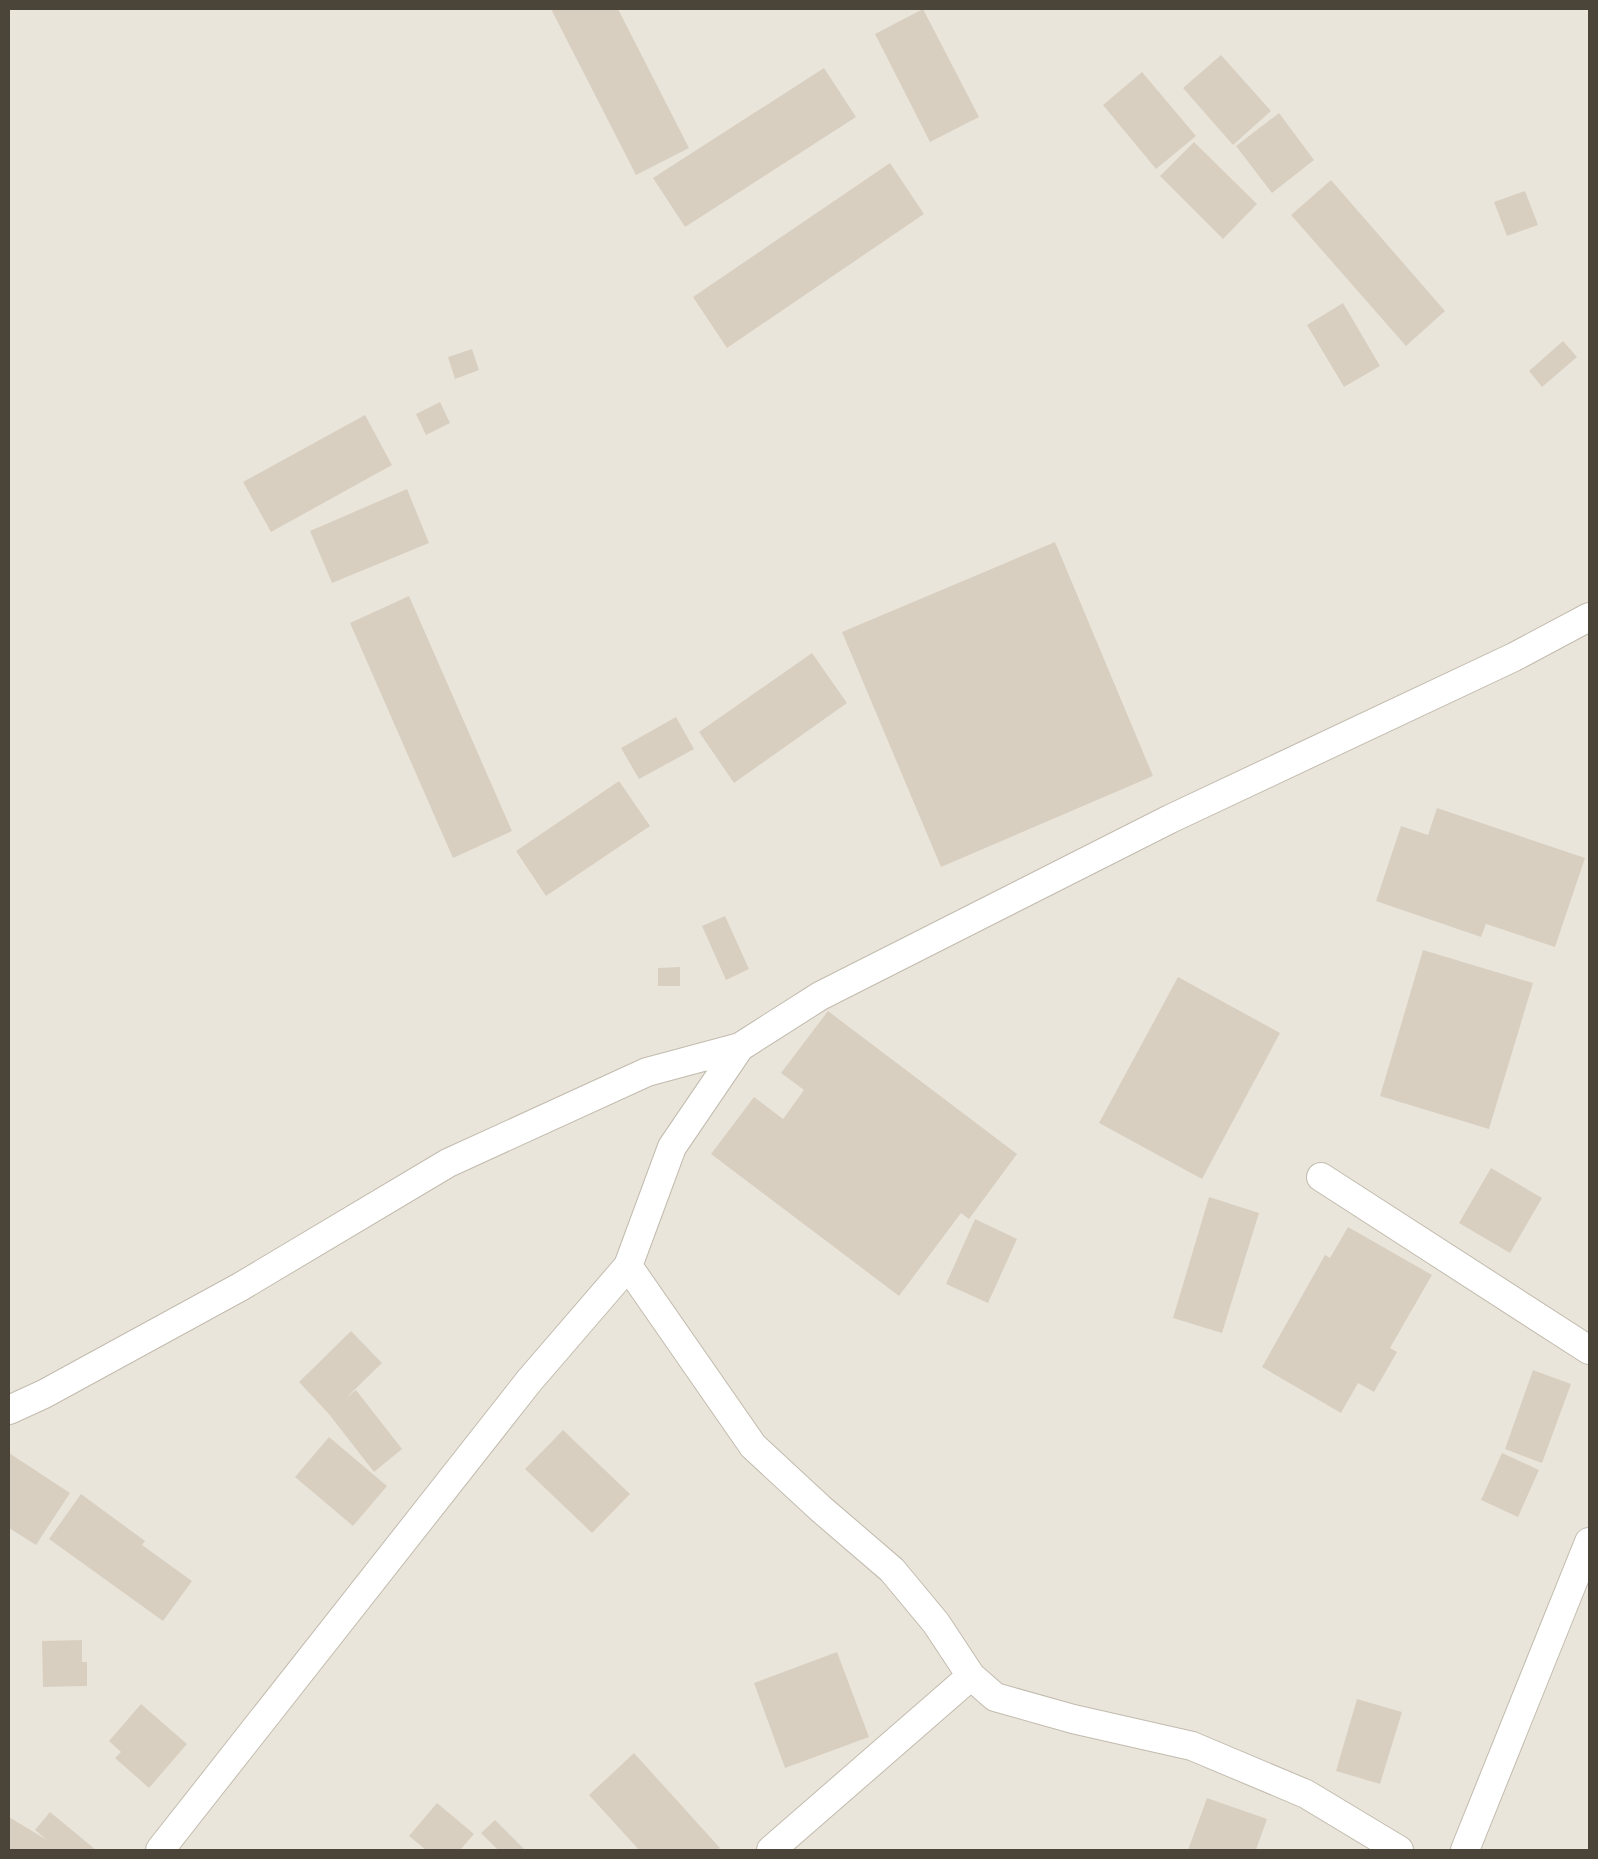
<svg xmlns="http://www.w3.org/2000/svg" width="1598" height="1859" font-family="Montserrat,sans-serif">
<rect width="100%" height="100%" fill="#f6f3ec"/>
<!-- residential -->
<path fill="#eae5da" d="M9,9H1589V1850H9Z"/>
<!-- building -->
<path fill="#d8cfc1" d="M551,9H618L689,148L636,175Z
M923,9L979,117L930,142L875,34Z
M1221,55L1271,111L1233,145L1183,88Z
M824,68L856,117L685,227L653,178Z
M1142,72L1196,136L1156,169L1103,105Z
M1279,113L1314,160L1272,193L1236,146Z
M1194,142L1257,204L1223,239L1160,176Z
M890,163L924,214L727,348L693,297Z
M1331,180L1445,311L1406,346L1291,215Z
M1525,191L1538,225L1507,236L1494,202Z
M1343,303L1380,366L1344,387L1307,325Z
M1563,341L1577,357L1542,387L1529,371Z
M472,349L479,370L455,379L448,357Z
M440,402L450,423L426,435L416,414Z
M365,415L392,465L271,532L243,482Z
M407,489L429,543L332,583L310,531Z
M1055,542L1153,776L941,867L842,632Z
M409,596L512,831L453,858L350,623Z
M812,653L847,703L734,783L699,732Z
M676,717L694,749L639,779L621,748Z
M619,781L650,826L546,896L516,851Z
M1437,808L1585,858L1555,947L1486,924L1481,937L1376,901L1401,826L1428,835Z
M725,916L749,969L726,980L702,926Z
M1423,950L1533,983L1489,1129L1380,1096Z
M680,967V986H658V968Z
M1178,977L1280,1033L1202,1179L1099,1123Z
M828,1011L1017,1154L969,1219L961,1213L899,1296L711,1154L754,1097L783,1119L804,1090L781,1073Z
M1491,1168L1542,1198L1510,1253L1459,1223Z
M1209,1197L1259,1213L1222,1333L1173,1318Z
M975,1219L1017,1239L988,1303L946,1284Z
M1348,1227L1432,1275L1390,1348L1397,1352L1374,1392L1358,1383L1341,1413L1262,1367L1325,1255L1330,1258Z
M351,1331L382,1363L346,1398L356,1390L402,1449L374,1472L328,1413L299,1382Z
M1533,1370L1571,1384L1542,1463L1505,1449Z
M563,1430L630,1494L592,1533L525,1469Z
M329,1437L387,1486L353,1526L295,1477Z
M9,1453L70,1493L36,1545L9,1528Z
M1502,1453L1539,1470L1518,1517L1481,1500Z
M81,1494L145,1541L142,1545L192,1581L163,1621L49,1539Z
M82,1640V1662H87V1686L43,1687L42,1641Z
M837,1652L869,1737L785,1768L754,1683Z
M1357,1699L1402,1712L1380,1784L1336,1771Z
M141,1704L187,1744L149,1788L115,1758L121,1752L109,1741Z
M634,1753L720,1848L717,1850H639L589,1795Z
M1207,1798L1267,1819L1256,1850H1188Z
M437,1803L474,1834L460,1850H426L409,1836Z
M50,1812L96,1850H9V1817L47,1840L35,1830Z
M495,1820L525,1850H498L481,1833Z"/>
<g fill="none" stroke-linecap="round" stroke-linejoin="round">
<!-- street casing -->
<g stroke="#c2bbae" stroke-width="30">
<path id="street" d="M1321,1177L1589,1350
M628,1266L753,1446L821,1509L892,1570L936,1623L971,1676L995,1697L1073,1719L1192,1746L1306,1794L1399,1850
M9,1410L44,1394L240,1287L448,1163L647,1072L740,1047
M160,1850L529,1381L628,1266L672,1147L740,1047L820,996L1170,819L1514,657L1589,617
M771,1850L971,1676
M1465,1850L1589,1542"/>
</g>
<!-- street -->
<use href="#street" stroke="#fff" stroke-width="28"/>
</g>
<!-- border -->
<rect width="1598" height="1859" fill="none" stroke="#4b4439" stroke-width="20"/>
</svg>
